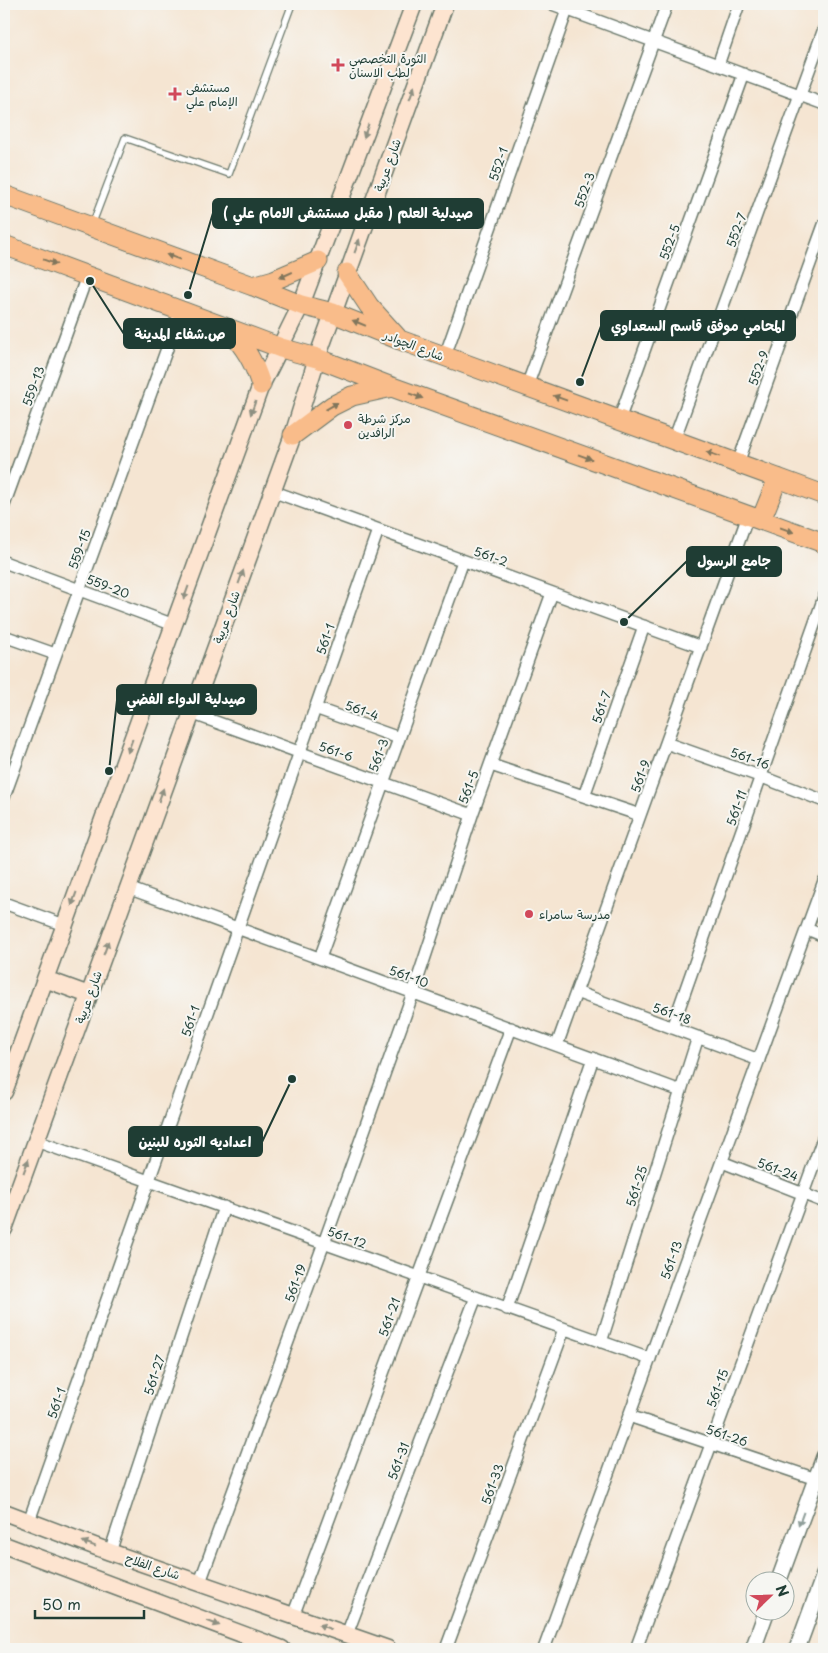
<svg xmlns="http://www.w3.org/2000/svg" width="828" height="1653" font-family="'Playpen Sans','Playpen Sans Arabic',sans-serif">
<rect width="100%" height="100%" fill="#f6f6f2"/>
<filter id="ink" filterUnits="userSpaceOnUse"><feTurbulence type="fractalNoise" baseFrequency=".02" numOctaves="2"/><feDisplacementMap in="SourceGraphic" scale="10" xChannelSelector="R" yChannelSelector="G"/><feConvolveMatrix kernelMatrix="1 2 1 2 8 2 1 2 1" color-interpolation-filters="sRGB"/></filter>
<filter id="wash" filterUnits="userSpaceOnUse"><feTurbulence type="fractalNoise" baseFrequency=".0096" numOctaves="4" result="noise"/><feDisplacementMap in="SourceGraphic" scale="20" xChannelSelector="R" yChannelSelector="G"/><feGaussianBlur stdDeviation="1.12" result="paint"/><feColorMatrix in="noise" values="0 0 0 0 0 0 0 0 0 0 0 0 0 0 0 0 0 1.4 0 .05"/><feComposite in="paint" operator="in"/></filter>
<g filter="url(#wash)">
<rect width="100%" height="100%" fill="#f5e5d2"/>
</g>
<g filter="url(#ink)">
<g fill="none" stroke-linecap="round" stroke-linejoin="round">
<!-- service casing -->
<g stroke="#6a786b" stroke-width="8">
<path id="service" d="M92,225L125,138L229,174L292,4"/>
</g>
<!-- minor casing -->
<g stroke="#6a786b" stroke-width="14">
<path id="minor" d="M552,4L824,104
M718,65L739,4
M445,356L567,10
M527,386L667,4
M619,420L744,74
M674,440L824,29
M738,463L824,225
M272,491L701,647
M4,505L87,276
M4,562L174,625
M4,636L55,654
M315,708L399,738
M191,713L472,815
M666,743L762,777L824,801
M491,765L640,815
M584,796L644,626
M4,797L181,310
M128,888L681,1091
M4,903L64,925
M807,929L824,936
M320,958L463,561
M576,992L759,1060
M672,1028L824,597
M557,1045L748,516
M36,1141L650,1359
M722,1162L824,1202
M507,1309L593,1058
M601,1342L698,1037
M629,1416L816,1479
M29,1521L378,530
M110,1552L224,1207
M200,1582L324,1243L413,993L472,815L552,593
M293,1616L511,1028
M347,1634L476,1297
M446,1649L564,1329
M544,1649L824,881
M636,1649L824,1136"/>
</g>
<!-- tertiary casing -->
<g stroke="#6a786b" stroke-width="18">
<path id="tertiary" d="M779,1580L824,1457
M753,1649L767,1610
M797,1649L824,1575"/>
</g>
<!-- secondary casing -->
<g stroke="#6a786b" stroke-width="19">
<path id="secondary" d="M45,979L89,995
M4,1092L261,385C275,359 287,332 301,305L414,4
M4,1229L293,435L317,358L445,4
M4,1512L110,1552L388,1649
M4,1545L282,1649"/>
</g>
<!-- primary casing -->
<g stroke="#6a786b" stroke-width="21">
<path id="primary" d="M4,195L253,286L301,305L333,313L400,340L824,495
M4,245L281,348L317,358L392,387L824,543
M347,273L369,306L397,337
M253,286L274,280L318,261
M228,329C245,347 254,362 261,385
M293,435L332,406L352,396L392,387
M761,520L778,478"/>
</g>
<!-- service -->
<use href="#service" stroke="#fff" stroke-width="5.5"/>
<!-- minor -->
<use href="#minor" stroke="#fff" stroke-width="11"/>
<!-- tertiary -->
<use href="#tertiary" stroke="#fff" stroke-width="15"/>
<!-- secondary -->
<use href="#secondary" stroke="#fde4d0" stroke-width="16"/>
<!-- primary -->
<use href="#primary" stroke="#f9bc8a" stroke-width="19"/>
</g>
<!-- one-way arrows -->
<defs><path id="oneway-solid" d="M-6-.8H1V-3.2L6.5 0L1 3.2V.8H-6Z" transform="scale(1.25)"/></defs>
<g fill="#8e9082">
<use href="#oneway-solid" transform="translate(412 93) rotate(-70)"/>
<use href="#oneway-solid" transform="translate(366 131) rotate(110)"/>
<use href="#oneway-solid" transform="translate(357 246) rotate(-70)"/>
<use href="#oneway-solid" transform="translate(253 408) rotate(110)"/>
<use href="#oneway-solid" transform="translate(241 577) rotate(-70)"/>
<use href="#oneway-solid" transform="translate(186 593) rotate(110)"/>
<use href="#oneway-solid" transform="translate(130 746) rotate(110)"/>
<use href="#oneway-solid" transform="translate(161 795) rotate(-70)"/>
<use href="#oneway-solid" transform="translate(74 899) rotate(110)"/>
<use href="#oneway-solid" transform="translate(106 948) rotate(-70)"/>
<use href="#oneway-solid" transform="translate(26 1166) rotate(-70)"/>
<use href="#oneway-solid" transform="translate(89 1544) rotate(-159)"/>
<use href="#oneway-solid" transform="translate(213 1623) rotate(21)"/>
<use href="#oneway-solid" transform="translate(325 1627) rotate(-161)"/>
</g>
<g fill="#81765b">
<use href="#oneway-solid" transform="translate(173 257) rotate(-160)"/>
<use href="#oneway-solid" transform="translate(50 262) rotate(20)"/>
<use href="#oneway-solid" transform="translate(286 275) rotate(155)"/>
<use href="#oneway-solid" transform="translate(359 323) rotate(-158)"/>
<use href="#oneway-solid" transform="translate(416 396) rotate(20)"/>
<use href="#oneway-solid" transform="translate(560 398) rotate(-160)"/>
<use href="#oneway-solid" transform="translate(332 406) rotate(-30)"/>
<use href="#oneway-solid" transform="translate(713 454) rotate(-160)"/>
<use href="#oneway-solid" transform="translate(585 457) rotate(20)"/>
<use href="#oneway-solid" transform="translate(787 530) rotate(20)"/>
</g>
<use fill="#8f9e9a" href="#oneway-solid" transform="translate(801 1519) rotate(110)"/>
</g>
<!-- markers -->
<g fill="#d1495b" stroke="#f6f6f2" stroke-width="2">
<path d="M335.5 57.5h5v5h5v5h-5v5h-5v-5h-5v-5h5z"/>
<path d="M172.5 86.5h5v5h5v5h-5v5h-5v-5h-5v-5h5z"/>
<circle cx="348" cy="425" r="5"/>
<circle cx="529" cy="914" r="5"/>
</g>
<g text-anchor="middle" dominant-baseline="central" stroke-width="4" stroke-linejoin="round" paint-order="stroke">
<!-- poi labels -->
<g font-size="12" fill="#1f3d34" stroke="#f6f6f2" text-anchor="start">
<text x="349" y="58">الثورة التخصصي<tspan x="349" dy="14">لطب الاسنان</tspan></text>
<text x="186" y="87">مستشفى<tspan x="186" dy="14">الإمام علي</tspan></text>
<text x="358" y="418">مركز شرطة<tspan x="358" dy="14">الرافدين</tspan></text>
<text x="539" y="914">مدرسة سامراء</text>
</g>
<!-- street labels -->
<g font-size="12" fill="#1f3d34" stroke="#f6f6f2">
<text transform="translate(498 164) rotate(-71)">552-1</text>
<text transform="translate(387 165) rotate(-70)">شارع عربية</text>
<text transform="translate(584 190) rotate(-70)">552-3</text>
<text transform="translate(736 230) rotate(-70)">552-7</text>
<text transform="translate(669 242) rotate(-70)">552-5</text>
<text transform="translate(414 345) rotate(21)">شارع الچوادر</text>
<text transform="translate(758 368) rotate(-70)">552-9</text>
<text transform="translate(33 386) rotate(-70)">559-13</text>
<text transform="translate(79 549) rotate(-70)">559-15</text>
<text transform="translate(491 556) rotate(20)">561-2</text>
<text transform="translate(108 586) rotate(21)">559-20</text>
<text transform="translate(226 617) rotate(-70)">شارع عربية</text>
<text transform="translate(325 639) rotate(-71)">561-1</text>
<text transform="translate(601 707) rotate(-71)">561-7</text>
<text transform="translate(362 710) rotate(20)">561-4</text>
<text transform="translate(336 751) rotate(20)">561-6</text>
<text transform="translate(378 755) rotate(-70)">561-3</text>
<text transform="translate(750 758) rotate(20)">561-16</text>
<text transform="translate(640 776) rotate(-70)">561-9</text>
<text transform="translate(468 787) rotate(-69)">561-5</text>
<text transform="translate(736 808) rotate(-70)">561-11</text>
<text transform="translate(409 976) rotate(20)">561-10</text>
<text transform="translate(88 997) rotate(-70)">شارع عربية</text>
<text transform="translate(672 1013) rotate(20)">561-18</text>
<text transform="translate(190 1021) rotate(-71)">561-1</text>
<text transform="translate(778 1169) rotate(21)">561-24</text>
<text transform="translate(636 1186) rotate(-72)">561-25</text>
<text transform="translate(347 1237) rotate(20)">561-12</text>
<text transform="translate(671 1260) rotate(-70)">561-13</text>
<text transform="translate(295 1283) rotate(-70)">561-19</text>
<text transform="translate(389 1317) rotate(-70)">561-21</text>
<text transform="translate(154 1375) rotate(-72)">561-27</text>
<text transform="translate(717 1388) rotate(-70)">561-15</text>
<text transform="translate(56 1403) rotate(-71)">561-1</text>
<text transform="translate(727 1435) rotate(19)">561-26</text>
<text transform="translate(398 1461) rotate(-69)">561-31</text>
<text transform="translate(492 1484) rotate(-70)">561-33</text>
<text transform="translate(153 1566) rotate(19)">شارع الفلاح</text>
</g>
</g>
<!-- callouts -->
<path fill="none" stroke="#1f3d34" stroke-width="2" d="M188 295L213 213M580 382L601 326M90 281L124 334M624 622L687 561M109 771L117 700M292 1079L262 1142"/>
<g fill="#1f3d34" stroke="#f6f6f2" stroke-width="2">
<circle cx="188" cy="295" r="5"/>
<circle cx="580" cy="382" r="5"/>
<circle cx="90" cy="281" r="5"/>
<circle cx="624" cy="622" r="5"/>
<circle cx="109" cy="771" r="5"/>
<circle cx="292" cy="1079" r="5"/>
</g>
<g fill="#1f3d34" stroke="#1f3d34" stroke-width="2">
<rect x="213" y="199" width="270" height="29" rx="5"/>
<rect x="601" y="311" width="194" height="29" rx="5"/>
<rect x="124" y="319" width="111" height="29" rx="5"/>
<rect x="687" y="547" width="94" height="29" rx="5"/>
<rect x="117" y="685" width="139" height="29" rx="5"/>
<rect x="129" y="1127" width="133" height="29" rx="5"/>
</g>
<g font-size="14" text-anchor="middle" font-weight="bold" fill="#fff">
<text x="348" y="218">صيدلية العلم ( مقبل مستشفى الامام علي )</text>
<text x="698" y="331">المحامي موفق قاسم السعداوي</text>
<text x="180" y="339">ص.شفاء المدينة</text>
<text x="734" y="566">جامع الرسول</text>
<text x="186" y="704">صيدلية الدواء الفضي</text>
<text x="195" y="1147">اعداديه الثوره للبنين</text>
</g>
<!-- margin -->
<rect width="828" height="1653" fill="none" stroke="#f6f6f2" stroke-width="20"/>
<!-- north arrow -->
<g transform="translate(770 1596) rotate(67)"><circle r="24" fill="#f6f6f2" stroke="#a0aca6"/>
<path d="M0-4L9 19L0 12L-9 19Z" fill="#d1495b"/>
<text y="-8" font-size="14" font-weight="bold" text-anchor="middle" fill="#1f3d34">N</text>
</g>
<!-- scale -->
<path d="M35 1610v8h109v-8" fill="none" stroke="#1f3d34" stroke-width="2.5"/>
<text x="42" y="1610" font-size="15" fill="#1f3d34" stroke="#f6f6f2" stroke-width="4" paint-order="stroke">50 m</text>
</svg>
